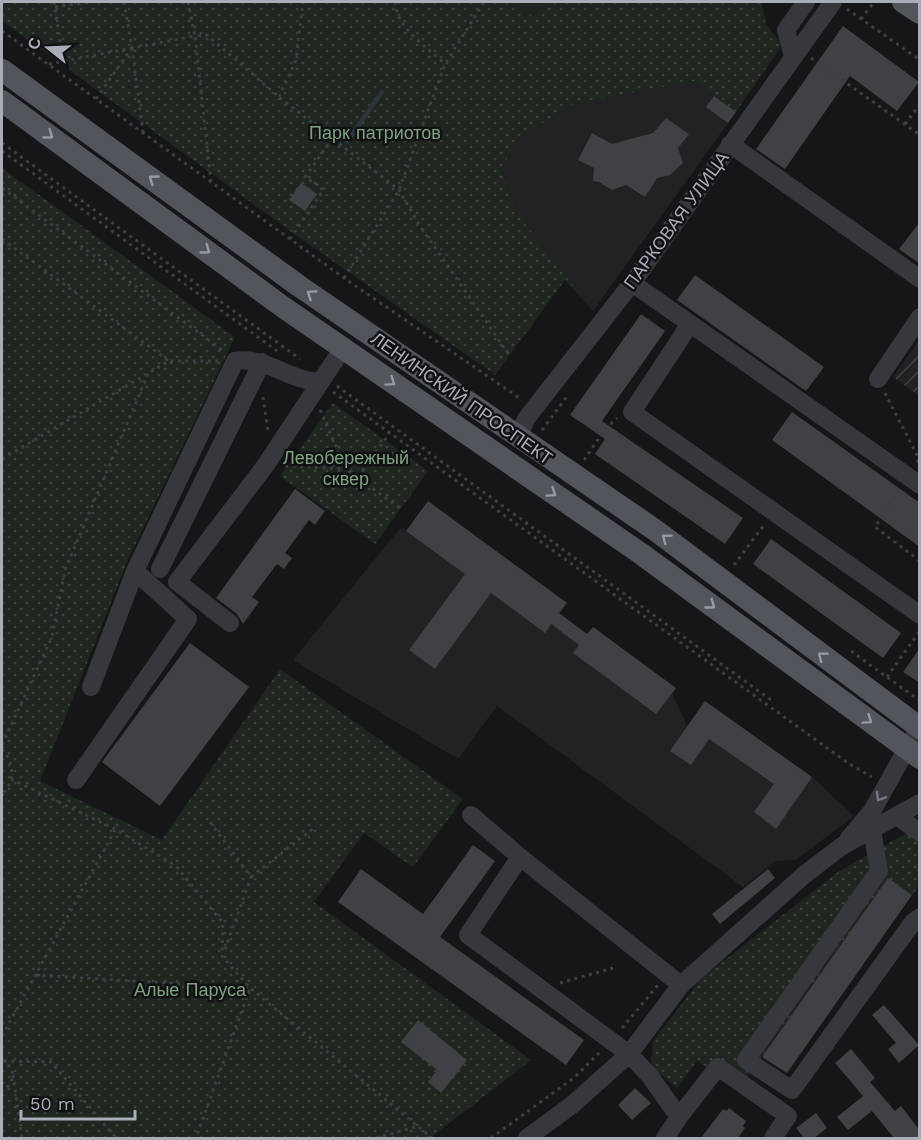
<svg xmlns="http://www.w3.org/2000/svg" width="921" height="1140" font-family="'Work Sans',sans-serif">
<defs>
<pattern id="industrial-furrows" width="10" height="10" patternUnits="userSpaceOnUse" patternTransform="scale(1.5)"><rect width="10" height="10" fill="#222225"/><path d="M-1 1l2-2M0 10L10 0M9 11l2-2" fill="none" stroke="#3f3f43"/></pattern>
<pattern id="park-dots" width="8" height="8" patternUnits="userSpaceOnUse" patternTransform="scale(1.5)"><rect width="8" height="8" fill="#1e261f"/><path d="M2 2h.1M6 6h.1" fill="none" stroke="#3c433d" stroke-width="1.8" stroke-linecap="round"/></pattern>
</defs>
<rect width="100%" height="100%" fill="#161618"/>
<!-- built -->
<path fill="#222225" d="M694,81L736,112L593,311L516,212L501,168L521,136L574,104Z
M428,501L567,603L559,614L587,634L593,627L676,688L672,693L687,726L705,701L812,777L854,816L796,860L775,861L743,887L497,706L458,759L293,660L401,527L407,531Z"/>
<!-- industrial -->
<path fill="url(#industrial-furrows)" d="M919,341V396L893,377Z"/>
<!-- park -->
<path fill="url(#park-dots)" d="M2,2H761L766,24L782,45L736,112L694,81L574,104L521,136L501,168L516,212L593,311L565,280L495,375L293,233L2,21Z
M2,168L235,337L128,560L40,781L162,840L280,669L463,799L413,867L364,833L314,902L531,1060L430,1138H2Z
M333,403L428,471L375,544L280,476Z
M910,831L919,838V886L912,895L888,878L739,1089L697,1061L677,1088L651,1067L653,1041L702,978L838,872Z"/>
<!-- pitch -->
<path fill="#1e261f" d="M511,2H546L535,18Z"/>
<g fill="none" stroke-linecap="round" stroke-linejoin="round">
<!-- stream -->
<path stroke="#2c353c" stroke-width="4.5" d="M347,142L382,92"/>
</g>
<!-- building -->
<path fill="#404145" d="M843,26L919,82L897,111L850,76L785,169L756,149Z
M714,96L736,112L728,123L706,107Z
M666,118L689,134L678,148L683,163L670,175L657,178L645,197L626,185L612,190L599,182L593,181L594,168L578,160L592,133L612,144L653,133Z
M301,183L317,194L305,211L289,200Z
M920,222V264L899,249Z
M695,275L824,367L806,391L677,300Z
M641,314L665,331L602,421L743,518L725,544L595,454L605,439L570,415Z
M792,412L920,503V547L772,440Z
M295,489L325,511L315,525L309,520L285,553L292,558L284,569L277,564L252,597L259,602L243,624L237,614L216,598Z
M428,501L567,603L559,613L587,634L593,627L676,688L656,714L573,653L579,645L551,624L545,633L491,593L435,669L409,650L465,574L406,531Z
M771,539L901,633L883,658L753,564Z
M190,643L249,687L160,806L102,762Z
M920,648V683L903,672Z
M705,701L812,777L776,829L754,812L774,784L709,739L691,765L670,751Z
M473,845L495,861L440,937L584,1040L566,1065L338,902L361,869L423,914Z
M768,869L775,878L720,924L712,914Z
M888,878L912,895L787,1073L762,1057Z
M884,1005L919,1045L899,1063L888,1049L896,1043L872,1015Z
M418,1020L467,1060L441,1093L428,1082L437,1070L401,1042Z
M851,1049L875,1078L870,1082L895,1111L901,1106L920,1131V1138H894L872,1111L848,1130L837,1117L863,1096L835,1063Z
M635,1088L651,1103L632,1120L618,1105Z
M729,1108L746,1121L743,1126L745,1128L738,1138H701L723,1109L726,1111Z
M816,1113L827,1128L814,1138H804L796,1128Z"/>
<g fill="none" stroke-linecap="round" stroke-linejoin="round">
<!-- path -->
<path stroke="#3d3f44" stroke-width="3" stroke-dasharray="3 4.5" stroke-linecap="butt" d="M54,2L63,61
M124,2L132,48L195,36L188,2
M395,2C396,28 427,47 445,64
M55,7L90,2
M847,9L920,60
M861,19L874,2
M2,31L344,278L521,399
M132,48L143,132
M811,58L920,135
M49,64L132,48
M279,97L296,60L303,2
M96,99L131,49
M905,124L920,104
M2,143L300,359
M2,151L277,351
M211,182L195,36L207,35L279,97L399,190L420,226L510,356
M2,188L225,352
M2,239L169,361
M290,239L324,189L305,177L332,139
M344,278L399,190L445,64L484,2
M337,386L771,700
M333,392L848,763L872,777
M885,393L919,459L916,464
M263,397L268,432
M320,410L346,469L401,509
M542,430L568,395
M2,459L169,361H218
M584,460L606,428L617,418
M285,466L346,469
M358,477L389,434
M899,490L875,527L920,561
M734,565L764,525
M851,651L920,701
M887,677L919,632
M2,745L52,637L65,570L148,374
M2,749C14,762 16,781 2,794
M11,779L115,829L176,866L223,923L222,956L250,988L432,1138
M210,822L251,877L224,952
M251,877L314,828
M35,975L250,988L196,1138
M560,983L613,968
M622,1028L658,985
M2,1036L115,830
M2,1060C16,1068 16,1083 2,1091
M4,1061L51,1062L116,1138
M13,1075L22,1138
M376,1138L415,1127
M491,1138L575,1077L601,1051"/>
<!-- minor -->
<path stroke="#37383d" stroke-width="18" d="M793,56L786,30L806,2
M730,144L920,279
M632,283L920,485
M690,324L632,412L920,615
M878,379L920,317
M518,438L526,419L632,283L833,2
M160,569L262,362
M230,623L177,582L265,466L343,348
M91,687L135,571L235,361C266,356 289,381 320,382
M76,780L188,619L135,571
M471,815L520,857L681,985
M897,816L920,833
M872,830L879,871L746,1060L792,1090L913,922L920,917
M849,838L872,811L913,738
M520,857L468,935L629,1054L649,1075L679,1117L665,1138
M679,1117L718,1067L788,1116L773,1138
M527,1138L572,1105L629,1054L681,985L804,875L842,846L920,803"/>
<!-- major -->
<path stroke="#53555c" stroke-width="22" d="M903,2L920,13
M2,70L299,286L655,530L920,728
M2,101L283,307L640,553L920,758"/>
</g>
<!-- one-way arrows -->
<defs><path id="oneway-chevron" d="M-2-3.5L2.5 0L-2 3.5" fill="none" stroke-width="1.6" stroke-linecap="round" stroke-linejoin="round" transform="scale(1.5)"/></defs>
<g stroke="#979ba6">
<use href="#oneway-chevron" transform="translate(49 135) rotate(36)"/>
<use href="#oneway-chevron" transform="translate(153 179) rotate(-144)"/>
<use href="#oneway-chevron" transform="translate(206 250) rotate(36)"/>
<use href="#oneway-chevron" transform="translate(311 294) rotate(-146)"/>
<use href="#oneway-chevron" transform="translate(391 382) rotate(35)"/>
<use href="#oneway-chevron" transform="translate(552 493) rotate(34)"/>
<use href="#oneway-chevron" transform="translate(666 538) rotate(-143)"/>
<use href="#oneway-chevron" transform="translate(711 605) rotate(36)"/>
<use href="#oneway-chevron" transform="translate(822 656) rotate(-143)"/>
<use href="#oneway-chevron" transform="translate(868 720) rotate(35)"/>
</g>
<use stroke="#757881" href="#oneway-chevron" transform="translate(880 797) rotate(120)"/>
<g text-anchor="middle" dominant-baseline="central" stroke-width="5" stroke-linejoin="round" paint-order="stroke">
<!-- park labels -->
<g font-size="18" fill="#7fa381" stroke="#111113">
<text x="375" y="132">Парк патриотов</text>
<text x="346" y="457">Левобережный<tspan x="346" dy="21">сквер</tspan></text>
<text x="190" y="989">Алые Паруса</text>
</g>
<!-- street labels -->
<g font-size="18" fill="#a8adb8" stroke="#111113">
<text transform="translate(676 220) rotate(-54)">ПАРКОВАЯ УЛИЦА</text>
<text transform="translate(462 398) rotate(35)">ЛЕНИНСКИЙ ПРОСПЕКТ</text>
</g>
</g>
<!-- border -->
<rect width="921" height="1140" fill="none" stroke="#a8adb8" stroke-width="6"/>
<!-- north arrow -->
<g transform="translate(48 48) rotate(288)" stroke="#111113" stroke-width="4.5" paint-order="stroke">
<path d="M0-4.5L10 22L0 15L-10 22Z" fill="#a8adb8"/>
<text y="-9" font-size="16" font-weight="bold" text-anchor="middle" fill="#a8adb8">С</text>
</g>
<!-- scale -->
<path d="M21 1110v9h114v-9" fill="none" stroke="#a8adb8" stroke-width="3"/>
<text x="30" y="1110" font-size="18" fill="#a8adb8" stroke="#111113" stroke-width="4.5" paint-order="stroke">50 m</text>
</svg>
